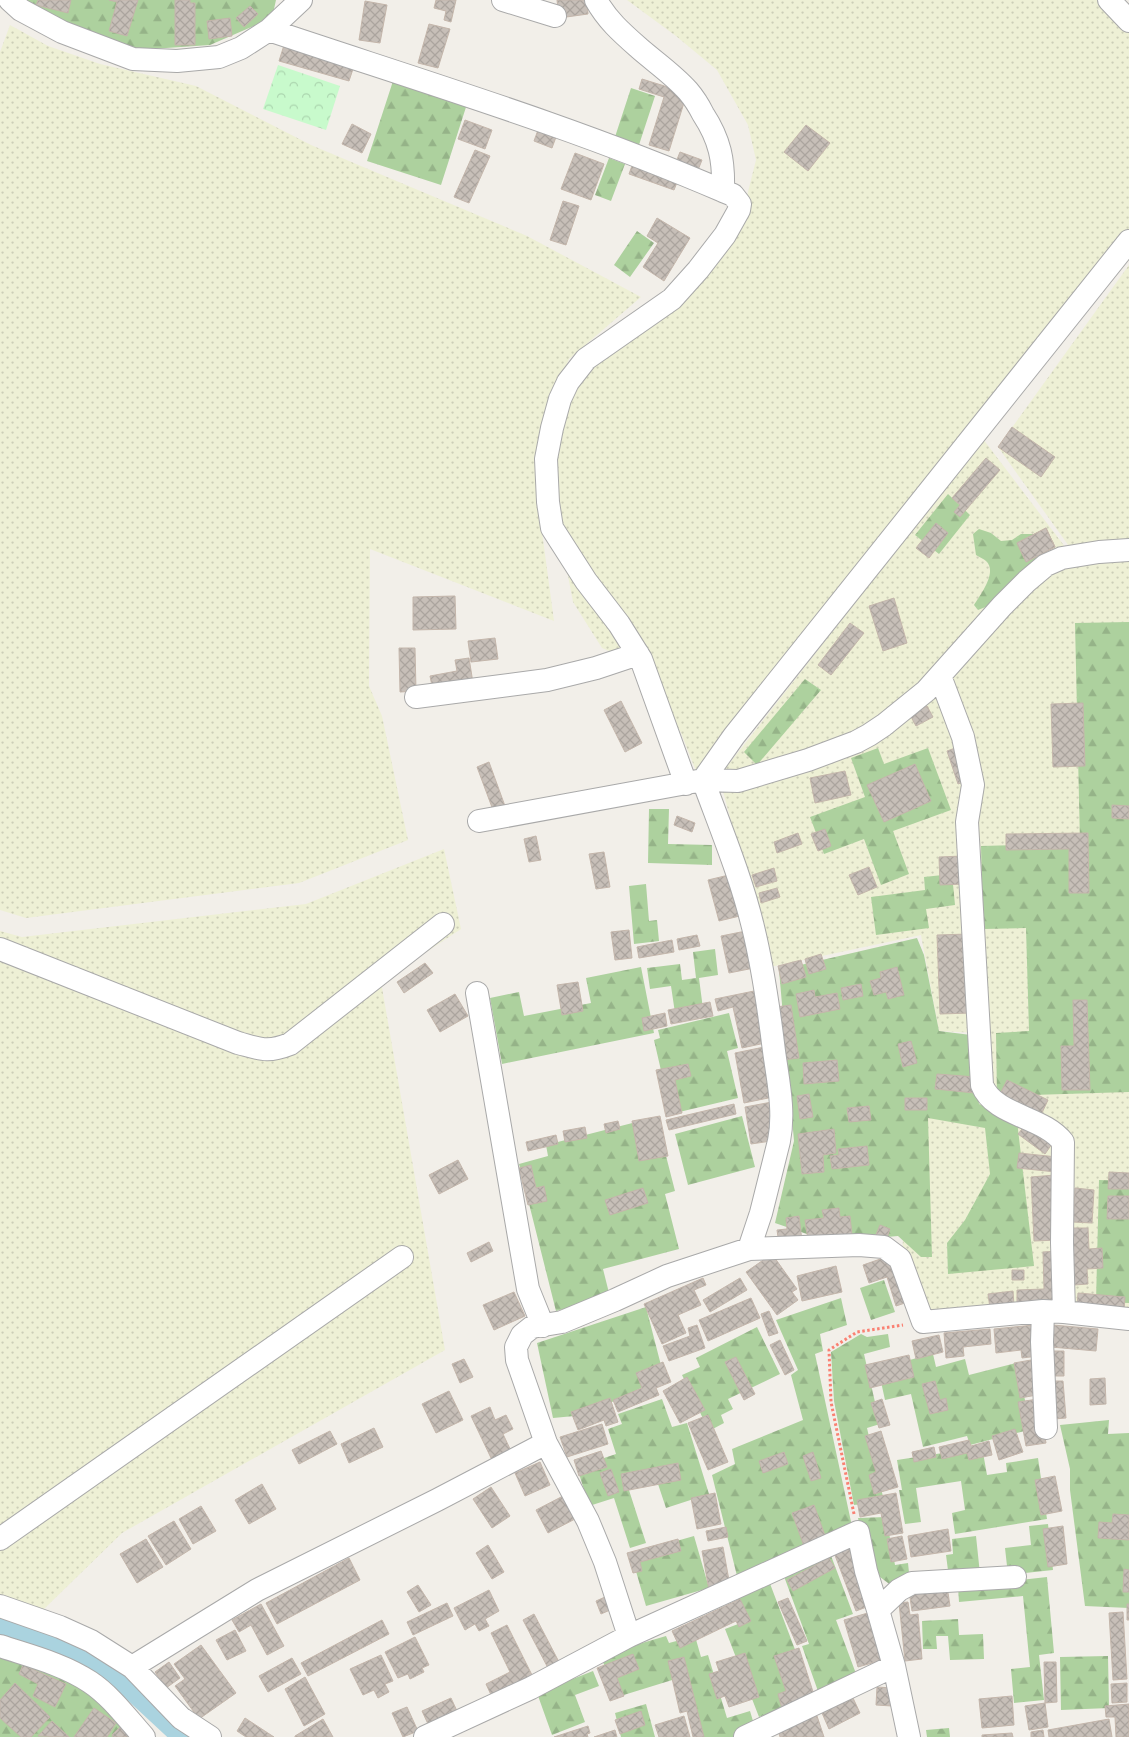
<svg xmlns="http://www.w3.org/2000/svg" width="1129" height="1737" font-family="'Open Sans',sans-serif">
<defs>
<pattern id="farmland-dots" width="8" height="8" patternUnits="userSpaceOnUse" patternTransform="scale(1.25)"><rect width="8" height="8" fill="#eef0d5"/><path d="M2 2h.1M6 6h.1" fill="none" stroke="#ccceb7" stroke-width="1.8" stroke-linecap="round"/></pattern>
<pattern id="forest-firs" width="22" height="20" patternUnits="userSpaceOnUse" patternTransform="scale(1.25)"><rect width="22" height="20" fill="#add19e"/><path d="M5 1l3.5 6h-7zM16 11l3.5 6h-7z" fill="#95b388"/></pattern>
<pattern id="park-crowns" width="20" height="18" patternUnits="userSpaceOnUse" patternTransform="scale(1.25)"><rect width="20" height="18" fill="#c8facc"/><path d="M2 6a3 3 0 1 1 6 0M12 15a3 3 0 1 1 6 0" fill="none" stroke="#acd6af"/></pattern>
<pattern id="building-cross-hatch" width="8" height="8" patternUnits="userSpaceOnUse" patternTransform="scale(1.25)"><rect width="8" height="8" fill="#c7bfb8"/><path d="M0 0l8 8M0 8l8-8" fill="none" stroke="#aba49e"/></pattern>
</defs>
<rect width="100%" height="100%" fill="#f2efe9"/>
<!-- farmland -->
<path fill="url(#farmland-dots)" d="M627,0H1112L1129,15V239L698,776L681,733L644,666L602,648L573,602L560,534L557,459L569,404L582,377L744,208L756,160L748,125L717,70L676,36Z
M10,25L48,46L100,64L196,86L311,145L527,236L641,297L569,359L554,395L537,458L542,532L554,621L370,549L369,686L382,716L408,840L299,883L26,918L0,910V52Z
M1129,265V540L1071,549L998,447Z
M983,439L1072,556L1129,549V1316L1071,1308L1066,1143L1052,1127L1018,1113L994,1099L982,1073L980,998L969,825L975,788L966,737L942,678L1016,596L1051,563L1015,596L940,679L911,706L940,680L961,737L973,785L967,822L978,999V1033L939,1031L921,935L770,967L720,780L738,784L764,778L858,746L764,777L737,783L718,778Z
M444,849L461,929L381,982L445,1350L122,1533L44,1609L0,1599V931L22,937L306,904Z
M989,1101L1062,1142L1068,1308L924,1316L902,1258L909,1121Z"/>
<!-- forest -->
<path fill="url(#forest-firs)" d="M21,0H276L272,18L210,45L137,50L85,32Z
M393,81L467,104L441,185L367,161Z
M631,88L655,96L638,148L614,140Z
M609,158L625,164L611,201L595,195Z
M637,231L654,243L630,277L614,265Z
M948,494L970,515L939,554L915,535Z
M979,529L991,533L1001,541L1012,540L1021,534H1034L1045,555L988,606L978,610L974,605C980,595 998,572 986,561C984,559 979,557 976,555L973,534Z
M1129,622V1092L997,1096L996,1033L1029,1031L1026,928L983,929L981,846L1080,843L1075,623Z
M805,679L821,690L757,765L744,752Z
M878,748L884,764L928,748L951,810L893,831L909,874L881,885L864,839L824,854L810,817L865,797L851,758Z
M649,809H669L668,844L712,845V865L648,863Z
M952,874L955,905L926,909L929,928L876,935L871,897L925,890L924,877Z
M646,884L649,921L657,920L659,941L634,944L629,886Z
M917,938L924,955L939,1031L971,1035L979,1104L1017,1121L1034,1266L948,1274L947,1243L965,1220L990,1174L985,1128L928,1118L932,1257H921L898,1236L830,1242L775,1223L794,1141L779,970Z
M715,949L718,975L699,978L703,1009L675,1013L671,986L650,989L647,968L680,964L682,980L696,978L693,952Z
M641,967L654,1033L502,1064L490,998L519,992L524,1016L591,1003L586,978Z
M729,1013L738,1048L727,1051L738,1098L671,1114L654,1040L660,1038L658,1030Z
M742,1116L755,1167L688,1185L675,1134Z
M656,1117L675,1191L665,1194L679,1249L603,1269L610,1297L556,1311L519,1164L548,1156L546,1145Z
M1099,1180L1129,1181V1303L1096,1302Z
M884,1280L895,1312L871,1320L860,1288Z
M841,1298L847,1325L820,1334L823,1351L815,1354L853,1531L739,1584L712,1475L735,1464L732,1449L803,1420L791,1375L798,1370L776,1320Z
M646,1307L664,1377L585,1415L553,1418L537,1343Z
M757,1327L780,1374L728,1399L733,1409L721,1415L724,1423L709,1431L682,1375L700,1367L696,1358Z
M861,1334L867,1337L888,1334L890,1347L864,1354L880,1424L867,1428L884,1501L854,1505L834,1401L831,1352Z
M933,1354L936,1367L965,1359L969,1375L1016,1363L1032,1429L970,1445L967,1436L923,1447L911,1394L885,1400L878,1368Z
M662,1399L672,1427L687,1423L709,1494L666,1508L656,1478L628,1487L646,1543L630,1548L614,1498L589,1506L577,1467L616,1454L608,1429L622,1424L618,1414Z
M1109,1420L1108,1434L1129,1433V1608L1085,1606L1070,1490V1469L1060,1425Z
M982,1447L987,1475L1007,1472L1006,1463L1038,1458L1047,1519L955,1534L952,1513L965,1510L961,1481L916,1488L921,1522L905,1524L899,1490H902L897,1460Z
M886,1517L895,1565L908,1563L910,1582L892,1586L868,1568L858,1518Z
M1048,1524L1053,1570L1008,1575L1005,1548L1031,1545L1029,1526Z
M694,1536L709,1588L646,1606L631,1554Z
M976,1536L980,1574L949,1578L946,1555L953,1554L952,1539Z
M830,1553L853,1614L836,1620L858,1679L819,1694L802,1646L809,1644L782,1571Z
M1047,1577L1054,1653L1039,1655L1044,1700L1014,1703L1011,1669L1030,1667L1023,1596L959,1602L958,1587Z
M769,1581L813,1697L759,1717L725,1629L746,1621L736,1593Z
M958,1619L959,1635L983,1634L984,1659L950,1660L948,1636H936L937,1649H923L922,1621Z
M666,1636L669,1643L695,1636L701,1657L708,1655L727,1718L750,1711L756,1731L737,1737H700L682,1677L614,1698L601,1655Z
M0,1653L98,1693L134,1737H0Z
M1108,1656L1109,1708L1061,1710L1060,1657Z
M593,1671L599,1686L575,1695L585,1722L552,1735L537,1693Z
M646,1704L655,1737H621L615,1713Z
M949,1728L950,1737H927L926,1730Z"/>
<!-- park -->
<path fill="url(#park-crowns)" d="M278,65L340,86L326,130L263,109Z"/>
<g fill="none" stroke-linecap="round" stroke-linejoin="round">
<!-- canal -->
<path stroke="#aad3df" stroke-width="20" d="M0,1627L72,1651L129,1688L182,1737"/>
</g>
<!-- building -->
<path fill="url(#building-cross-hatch)" stroke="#c4b6ab" d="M38,0H71L68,13L36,5Z
M109,0H138L127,36L109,31L117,2Z
M175,0H190V3H195V45H175Z
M436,0H456L451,22L444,20L446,11L434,8Z
M557,0H587L588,14L559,18Z
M365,1L387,5L380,43L359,40Z
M250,6L258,14L244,27L236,18Z
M230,18L232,36L209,39L207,21Z
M429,24L450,29L438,68L418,63Z
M285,42L355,63L349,81L279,61Z
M642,79L687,93L669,151L649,145L664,97L639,89Z
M465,120L492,130L485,149L458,139Z
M352,124L371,134L362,153L342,144Z
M806,125L830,143L808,171L784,152Z
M538,130L556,137L552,148L534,141Z
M475,150L490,156L469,203L454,197Z
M680,152L702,160L698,170L676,162Z
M575,153L604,164L591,200L561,189Z
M633,163L678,180L674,190L629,174Z
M563,201L579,206L566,245L550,240Z
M657,218L690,238L664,281L643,267L658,243L647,236Z
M1012,427L1055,457L1041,477L998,447Z
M986,458L1000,470L960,517L954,512L960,505L952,498Z
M936,523L948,533L929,558L916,548Z
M1046,528L1055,547L1026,562L1017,543Z
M1046,528L1055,547L1026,562L1017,543Z
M455,596L456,629L413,630V597Z
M894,598L907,643L883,651L869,606Z
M850,623L864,633L831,675L818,665Z
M495,638L498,659L471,662L468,641Z
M399,648H415L416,691L400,692Z
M469,658L473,683L433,691L430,676L457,671L455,660Z
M621,701L642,743L625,752L604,710Z
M1083,703L1085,766L1053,767L1051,704Z
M927,706L933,717L916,726L910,715Z
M958,747L969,780L958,784L947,751Z
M489,762L505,806L493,810L477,767Z
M915,764L931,801L884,822L867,785Z
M845,771L851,795L815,803L810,778Z
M1112,805L1129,806V819L1112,818Z
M677,816L695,823L692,832L674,825Z
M825,829L831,846L818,851L811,834Z
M798,833L802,844L777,853L774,842Z
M1088,833L1089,893H1069V849L1006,850V834Z
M536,836L541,860L529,862L524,839Z
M604,852L610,887L596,889L589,854Z
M963,856L964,884L940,885L939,857Z
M869,867L877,887L858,895L849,875Z
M774,868L777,881L756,887L752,875Z
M733,874L744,915L719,921L708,880Z
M777,888L780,897L761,903L759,893Z
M629,930L632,958L615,960L611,932Z
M746,931L754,968L729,973L721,936Z
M968,934L971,1013L940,1014L937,935Z
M697,935L700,946L679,950L677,939Z
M672,940L674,952L639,958L637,947Z
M821,954L826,969L809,974L805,959Z
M801,960L806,977L782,984L778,966Z
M425,963L433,973L404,993L397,982Z
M897,967L904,995L888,999L886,992L874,995L870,981L881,978L880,972Z
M578,982L583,1011L562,1015L557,985Z
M861,984L863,996L843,1000L841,988Z
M759,990L770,1042L742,1048L733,1007L718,1011L715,999Z
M814,990L815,997L837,993L840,1009L800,1017L796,994Z
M455,994L468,1016L440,1032L427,1010Z
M1073,1000H1087L1090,1090H1062L1061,1046H1074Z
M710,1002L713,1016L671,1024L668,1010Z
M791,1005L799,1058L783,1060L776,1007Z
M665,1013L667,1026L644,1031L642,1018Z
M911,1041L917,1063L903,1067L898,1044Z
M769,1046L778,1096L744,1103L735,1053Z
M837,1060L839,1081L804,1084L803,1063Z
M688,1064L691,1076L675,1080L682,1113L666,1117L656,1070Z
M937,1074L976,1077L975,1093L935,1089Z
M1007,1080L1048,1100L1041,1115L1000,1094Z
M809,1094L813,1117L800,1119L797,1096Z
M905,1098H927V1110H905Z
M772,1102L778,1140L751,1144L745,1107Z
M734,1104L736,1114L669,1130L666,1120Z
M869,1106L871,1120L849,1122L847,1108Z
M660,1116L668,1156L639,1161L632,1121Z
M618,1121L620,1129L606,1133L604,1124Z
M1026,1124L1052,1144L1045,1154L1018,1134Z
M585,1127L587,1138L565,1142L563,1131Z
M834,1129L836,1153L823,1155L824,1172L802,1174L798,1134Z
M556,1135L558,1144L528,1151L526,1142Z
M867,1146L869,1165L832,1169L830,1156L839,1155L838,1149Z
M1019,1153L1057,1157L1056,1172L1017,1168Z
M458,1160L468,1179L439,1194L429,1175Z
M531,1165L536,1188L544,1186L547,1201L528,1205L519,1168Z
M1109,1172L1129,1173V1189H1108Z
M1055,1175L1058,1240L1034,1241L1031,1177Z
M643,1188L648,1203L610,1215L605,1200Z
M1075,1188L1094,1190L1092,1223L1073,1222Z
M1108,1196H1129V1219H1107Z
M839,1208L840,1217L850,1216L852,1235L808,1240L805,1220L824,1218L822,1210Z
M799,1216L802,1241L779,1244L777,1230L787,1229L786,1218Z
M880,1225L890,1229L886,1241L875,1237Z
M1071,1228H1088L1089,1249L1102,1248L1103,1268L1087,1269L1088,1284L1074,1285Z
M489,1242L493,1251L471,1262L467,1253Z
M1057,1251L1058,1301L1017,1302V1290L1044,1289L1043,1252Z
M772,1254L797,1289L792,1292L798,1300L777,1315L746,1272Z
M889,1256L905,1303L896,1306L887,1277L869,1283L863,1265Z
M836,1266L842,1292L802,1301L797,1276Z
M1012,1270H1024V1280H1012Z
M703,1278L706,1285L694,1290L701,1305L678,1315L686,1333L662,1344L644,1304Z
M740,1278L747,1290L710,1312L703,1300Z
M1013,1291L1014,1306L990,1308L988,1294Z
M514,1292L525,1316L494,1330L483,1305Z
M1078,1293L1125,1297L1124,1311L1077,1307Z
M751,1298L760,1318L708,1341L699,1320Z
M769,1311L778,1333L769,1336L761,1314Z
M697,1325L705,1348L669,1361L663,1346L690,1336L688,1328Z
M1034,1325L1038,1356L1022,1358L1021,1350L996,1353L994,1329Z
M1053,1325L1098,1329L1096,1351L1051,1347Z
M990,1329L991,1344L963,1347L964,1356L946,1358L944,1333Z
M939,1335L943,1352L916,1359L912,1341Z
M780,1340L794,1370L785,1375L770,1345Z
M1052,1351H1064V1376H1051Z
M909,1355L914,1377L870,1388L865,1365Z
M736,1357L755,1394L744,1400L725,1362Z
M464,1359L473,1377L460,1383L452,1364Z
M1031,1360L1037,1395L1020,1398L1014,1363Z
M663,1362L671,1382L656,1388L659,1395L618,1412L613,1400L642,1388L636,1373Z
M687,1377L705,1410L680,1423L663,1391Z
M1105,1378L1106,1404L1090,1405V1379Z
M935,1381L940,1400L946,1398L948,1410L930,1414L922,1384Z
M1051,1381H1063L1066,1418L1054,1419Z
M449,1391L463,1420L436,1433L422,1404Z
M610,1398L618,1422L606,1426L604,1420L578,1430L571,1412Z
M882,1399L890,1425L879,1428L871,1403Z
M1038,1399L1046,1443L1026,1446L1018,1402Z
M490,1407L495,1420L506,1415L513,1429L503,1434L511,1451L492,1460L471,1416Z
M708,1415L728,1462L708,1470L688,1423Z
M602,1424L608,1444L567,1457L560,1437Z
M374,1428L383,1447L349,1463L341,1444Z
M1015,1429L1023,1452L999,1460L992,1436Z
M330,1431L337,1444L299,1464L292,1450Z
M881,1431L898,1487L874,1494L869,1475L876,1472L865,1436Z
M969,1440L971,1446L989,1441L992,1455L969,1460L967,1453L942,1459L939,1447Z
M934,1447L936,1457L914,1462L912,1452Z
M601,1451L607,1467L579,1476L574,1460Z
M784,1452L788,1464L763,1473L759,1461Z
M813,1452L821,1478L811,1481L803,1456Z
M540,1462L550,1485L525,1496L515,1473Z
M678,1463L681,1480L624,1491L621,1474Z
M611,1469L619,1492L608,1496L600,1473Z
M1055,1476L1062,1511L1041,1515L1035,1480Z
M262,1484L276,1509L249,1524L235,1500Z
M491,1487L510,1516L492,1528L473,1499Z
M715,1493L721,1524L697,1529L691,1498Z
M896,1493L903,1533L885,1536L881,1513L860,1517L857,1500Z
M565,1495L577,1518L548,1533L536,1510Z
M814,1505L827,1541L805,1549L792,1513Z
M201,1506L216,1531L193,1544L179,1519Z
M1113,1514L1129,1515V1540L1098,1538L1099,1522L1112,1523Z
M174,1521L191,1549L166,1565L148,1536Z
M1063,1526L1067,1564L1048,1567L1043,1529Z
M726,1527L728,1537L708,1541L706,1531Z
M948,1529L951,1551L911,1557L908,1536Z
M902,1536L907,1559L891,1562L887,1539Z
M146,1539L163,1567L137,1583L120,1554Z
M678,1539L681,1551L640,1562L642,1571L633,1573L627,1553Z
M849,1544L872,1605L856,1611L833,1550Z
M488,1545L504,1572L492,1579L476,1553Z
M723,1547L730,1586L709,1590L702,1551Z
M349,1558L360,1580L277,1624L266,1603Z
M829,1558L835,1568L793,1591L787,1580Z
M1124,1569L1129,1570V1592H1123Z
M418,1585L431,1605L419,1612L407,1592Z
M947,1586L950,1606L912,1611L909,1591Z
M489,1590L499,1611L485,1619L489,1626L479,1631L475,1624L465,1630L454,1608Z
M605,1597L610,1610L601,1614L596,1601Z
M788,1598L807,1641L797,1645L778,1602Z
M740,1599L751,1621L739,1627L736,1621L680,1648L672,1631Z
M908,1602L910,1615L918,1614L922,1659L905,1661L899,1603Z
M447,1603L453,1616L413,1635L407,1622Z
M261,1604L284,1646L267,1655L251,1625L239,1632L232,1620Z
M1127,1604H1129V1620H1127Z
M871,1612L886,1659L858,1667L844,1620Z
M1123,1612L1127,1679L1113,1680L1109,1613Z
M534,1614L559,1662L548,1668L523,1620Z
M382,1620L389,1634L308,1676L301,1663Z
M507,1625L533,1677L492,1697L486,1684L510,1672L491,1633Z
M235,1630L246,1651L227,1660L216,1640Z
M415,1637L429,1665L422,1668L424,1672L410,1679L408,1674L398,1678L385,1652Z
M201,1645L236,1693L199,1719L175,1686L185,1679L174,1664Z
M799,1648L815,1698L782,1709L778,1694L786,1691L774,1656Z
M745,1653L759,1697L729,1707L725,1696L717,1699L709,1674L719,1671L716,1662Z
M633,1654L639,1669L617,1678L624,1696L610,1701L597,1668Z
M381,1655L393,1681L385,1684L389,1692L378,1698L374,1690L363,1695L350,1669Z
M684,1657L704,1737H693L687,1711L680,1713L668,1661Z
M292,1658L301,1674L268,1692L259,1676Z
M169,1662L180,1678L166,1688L155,1672Z
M1044,1662H1056L1057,1702L1045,1703Z
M23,1665L66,1684L55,1707L33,1696L38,1684L19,1674Z
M305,1677L325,1714L304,1726L285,1689Z
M15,1683L50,1717L31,1737H21L0,1718V1700Z
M1127,1683V1702L1112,1703L1111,1684Z
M877,1687L892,1688V1706L876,1705Z
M1012,1696L1014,1725L982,1728L979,1699Z
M451,1698L457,1711L428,1724L422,1711Z
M853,1698L860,1713L829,1729L822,1713Z
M1045,1703L1048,1727L1029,1730L1025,1706Z
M1129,1704V1737H1116L1115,1717H1106L1105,1706Z
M407,1707L418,1731L403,1737L392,1713Z
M94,1708L116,1723L107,1737H74Z
M641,1711L645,1725L620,1734L615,1720Z
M684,1716L690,1737H659L655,1725Z
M817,1716L824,1737H780L778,1729Z
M245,1718L274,1737H246L237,1731Z
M323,1719L333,1737H295V1736Z
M1109,1719L1112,1737H1049L1048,1730Z
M52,1721L69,1737L38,1736Z
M124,1723L137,1737H113L112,1735Z
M588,1726L590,1733L587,1734L588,1737H554Z
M615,1730L617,1737H594Z
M1043,1730L1044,1737H1031V1732Z
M1012,1733L1013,1737H982V1735Z"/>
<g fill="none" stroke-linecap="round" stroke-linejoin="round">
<!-- minor casing -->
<g stroke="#a9a9a9" stroke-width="24">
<path id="minor" d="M10,0L21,10L62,32L133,59L177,61L219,57L241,48L269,30L301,0
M503,0L555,16
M596,0C607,20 622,33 639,48C655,62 674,75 688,91C694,98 699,106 703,114C720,140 724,160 723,191L733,195L740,204L739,210L725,235L698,270L672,299L586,359L568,382L560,399L552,428L546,459L548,502L552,528L586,581L619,624L641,659L686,784
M1109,0L1129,21
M269,30C421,81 575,127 723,191
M940,676L963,737L973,785L967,822L982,1085C994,1116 1043,1116 1063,1142L1062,1243L1064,1312
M416,697L547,680L596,668L638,654
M703,780L734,736L1129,241
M703,780C721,829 741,877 753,927C763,968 769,1010 774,1051C778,1081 785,1111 779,1141L761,1213L749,1249
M479,821L703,780L738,781L808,760L856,742L869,735L884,725L926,691L1002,606L1027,581L1046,565L1062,558L1099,552L1129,550
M0,949L238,1043C261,1049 267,1053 290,1044L443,924
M477,993L528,1289L543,1326
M1043,1311L1042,1342L1046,1428
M0,1539L402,1257
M0,1606L60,1627L91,1641L132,1667
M629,1636L858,1532L866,1571L878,1610
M0,1646C30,1656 63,1664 90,1682C111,1696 127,1718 144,1737
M894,1666L878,1610L899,1590L912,1583L1015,1577
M210,1737L181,1718L132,1667L257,1590L437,1500L546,1443
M425,1737L531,1688L629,1636L605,1562L588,1521L546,1443L517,1360L516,1347L522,1335L532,1327L562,1322L615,1300L667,1276L749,1249L859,1245L884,1247L900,1259L923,1322L1043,1311L1064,1312L1129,1319
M745,1737L894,1666L909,1737"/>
</g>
<!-- path -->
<path stroke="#fa8072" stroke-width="3" stroke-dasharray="2.5 2.5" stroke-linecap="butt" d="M854,1514L831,1402L829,1350L857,1332L903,1325"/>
<!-- minor -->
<use href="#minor" stroke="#fff" stroke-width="22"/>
</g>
</svg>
